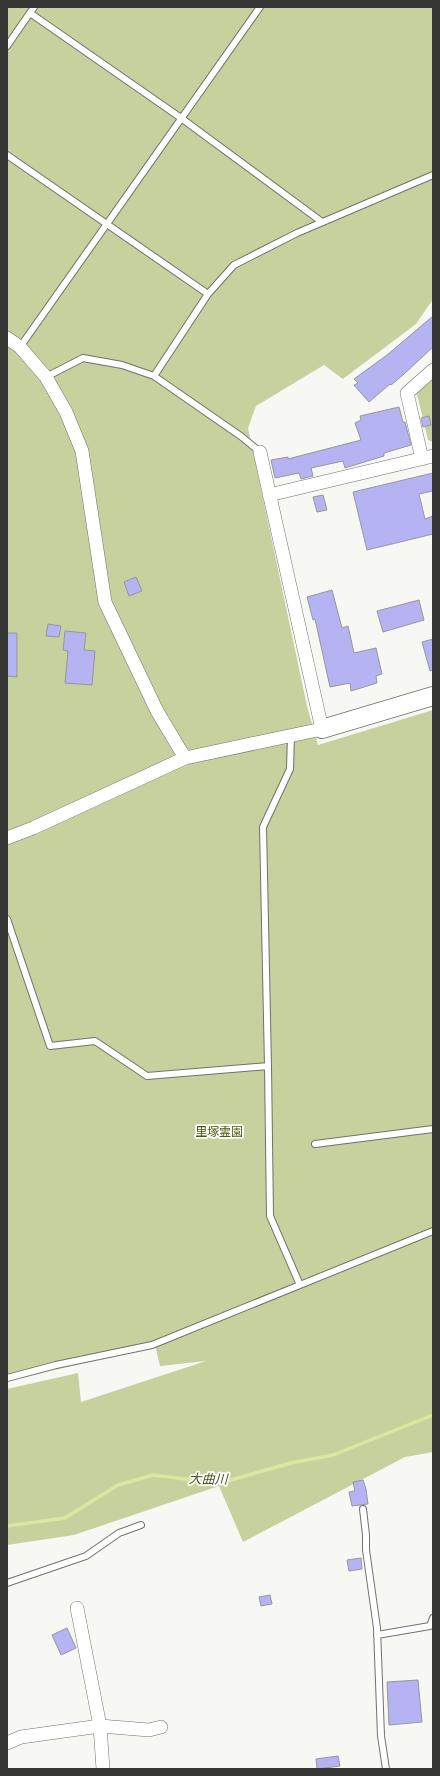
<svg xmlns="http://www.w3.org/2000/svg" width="440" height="1776" font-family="'Fira Sans Condensed','Noto Sans JP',sans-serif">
<rect width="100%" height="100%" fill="#f7f7f4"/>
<!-- green -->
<path fill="#c7d19d" d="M7,7H433V299L416,324L343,379L324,365L256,406L248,428L307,706L318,745L433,710V1452L405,1457L243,1542L219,1486L74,1535L7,1545V1389L78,1373L81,1402L206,1361L160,1366L155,1345L7,1382Z
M433,377V442L428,440L417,394L418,389Z"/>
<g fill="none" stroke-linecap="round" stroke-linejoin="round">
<!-- stream -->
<path stroke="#dbe7a1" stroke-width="3.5" d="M7,1526L65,1518L118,1485L153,1475L202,1481H227L291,1463L333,1455L433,1415"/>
</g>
<!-- building -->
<path fill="#b6b3f3" stroke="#97979a" d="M433,316V347L403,375L391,385L390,384L369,402L354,385L358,383L354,379L387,355Z
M399,407L403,422H405L411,445L384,453V456L345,468L343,461L311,468L313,476L301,479L299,473L275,478L271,460L288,457V459L361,440L355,423L361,420L360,416Z
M429,416L431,425L423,427L421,418Z
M433,473V491L419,494L425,519L433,516V534L367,550L353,492Z
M323,495L327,510L317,512L313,497Z
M136,577L142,591L129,596L124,582Z
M332,590L342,628L348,626L354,653L376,648L382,674L376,676L377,683L351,691L350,683L330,687L315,619L313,620L307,597Z
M419,600L424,620L383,632L377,611Z
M48,624L61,626L59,637L46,636Z
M65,631L86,633L84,650L95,651L92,685L65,683L68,651L63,650Z
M7,633H17V677L7,676Z
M433,639V670L430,671L422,642Z
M363,1480L366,1489L368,1504L352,1506L349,1492L355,1491L353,1482Z
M361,1558L362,1569L349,1571L347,1560Z
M270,1595L272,1604L261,1606L259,1597Z
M67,1628L76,1648L61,1655L52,1635Z
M418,1680L422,1722L389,1725L387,1682Z
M338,1756L340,1766L317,1769L316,1759Z"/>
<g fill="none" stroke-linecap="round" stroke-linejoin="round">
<!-- lane casing -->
<g stroke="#71716e" stroke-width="8">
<path id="lane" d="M30,13L181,118L322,222
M7,46L34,7
M7,155L208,294
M20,347L260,7
M154,376L208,294L234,265L297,233L433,175
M46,377L83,358L122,365L154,376L242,437L260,452
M7,919L50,1046L95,1041L147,1076L268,1066L263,827L290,769L291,736
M268,1066L270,1216L300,1285
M315,1144L433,1129
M7,1378L56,1365L152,1345L433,1231
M363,1509L366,1535V1550L377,1628L381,1736L386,1769
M7,1583L86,1556L119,1533L141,1525
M377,1635L430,1626L433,1618"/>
</g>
<!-- street casing -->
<g stroke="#71716e" stroke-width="14">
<path id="street" d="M7,338L20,347L46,377L66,412L82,451L105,602L157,711L185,758
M422,459L407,393L433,370
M269,495L433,456
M7,838L33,828L185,758L322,729L260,452
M77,1608L100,1726L103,1769
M7,1743L21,1737L100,1726L149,1730L161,1727"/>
</g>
<!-- secondary casing -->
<g stroke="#71716e" stroke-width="20">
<path id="secondary" d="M322,729L433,696"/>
</g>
<!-- lane -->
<use href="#lane" stroke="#fff" stroke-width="6"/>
<!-- street -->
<use href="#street" stroke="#fff" stroke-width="13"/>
<!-- secondary -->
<use href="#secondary" stroke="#fff" stroke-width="18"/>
</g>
<g text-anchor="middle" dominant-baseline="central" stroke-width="3.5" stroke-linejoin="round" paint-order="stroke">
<!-- park labels -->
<g font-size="12" fill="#505909" stroke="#fff">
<text x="219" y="1132">里塚霊園</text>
</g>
<!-- water labels -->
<g font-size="13" font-style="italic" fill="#49501d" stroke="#fff">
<text transform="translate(208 1479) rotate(1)">大曲川</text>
</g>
</g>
<!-- border -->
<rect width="440" height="1776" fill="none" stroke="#363635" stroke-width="16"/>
</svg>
